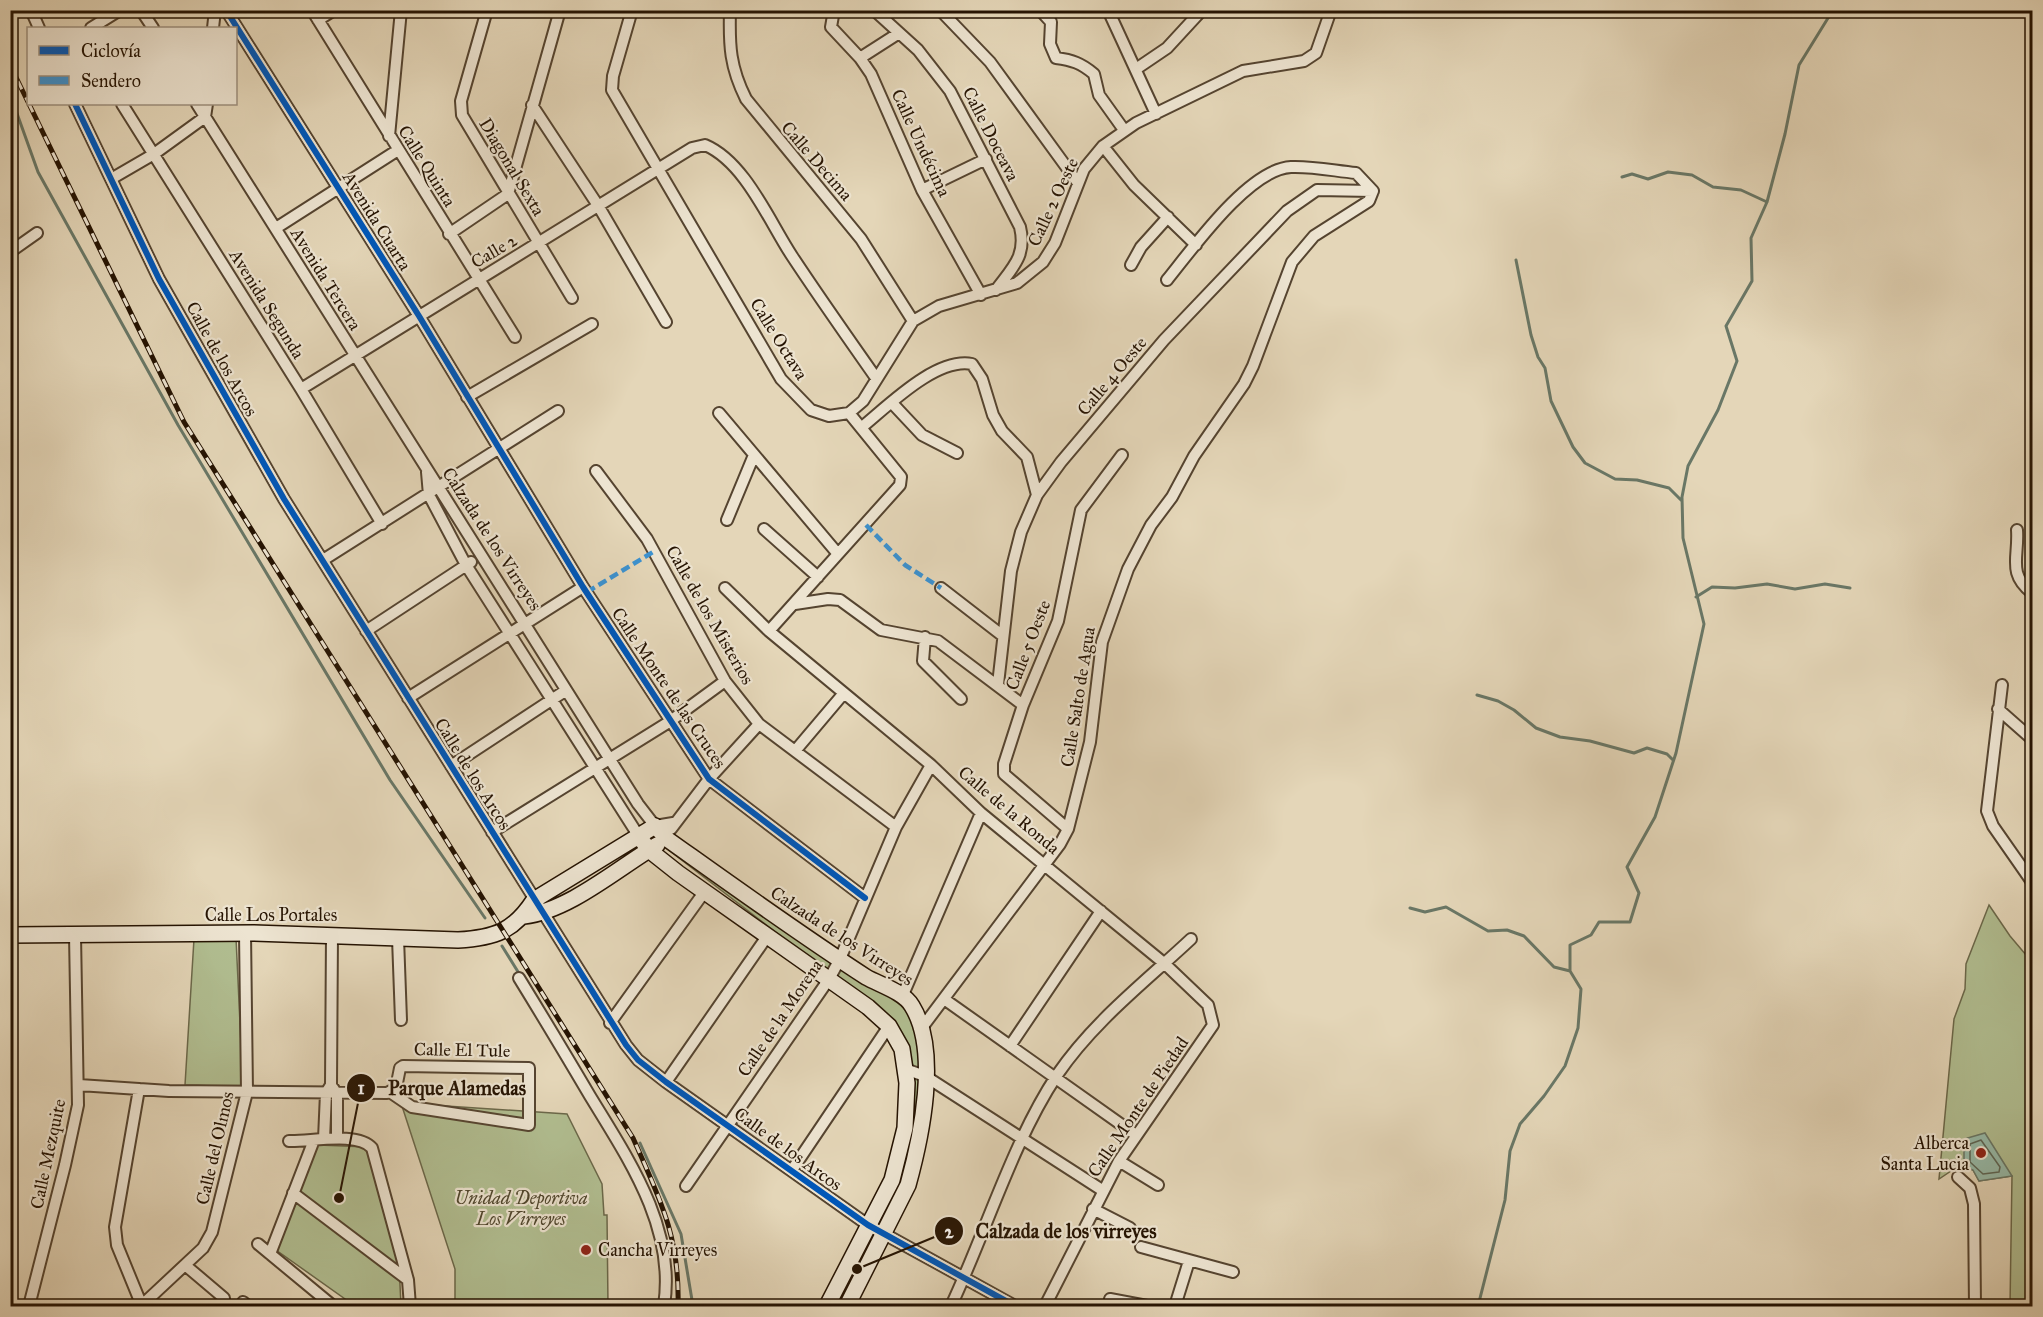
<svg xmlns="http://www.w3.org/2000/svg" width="2043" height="1317" font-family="'IM FELL Great Primer',serif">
<rect width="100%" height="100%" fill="#e4d6b8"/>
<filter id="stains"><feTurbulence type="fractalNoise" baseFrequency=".00333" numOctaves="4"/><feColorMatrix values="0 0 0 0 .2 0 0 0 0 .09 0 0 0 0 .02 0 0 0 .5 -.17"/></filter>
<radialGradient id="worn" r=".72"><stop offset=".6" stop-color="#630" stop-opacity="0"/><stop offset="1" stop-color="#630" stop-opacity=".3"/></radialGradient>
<!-- green -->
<path fill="#b1be91" stroke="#6b684a" stroke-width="1.5" d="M658,827L836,955L913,998L927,1109L887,1228L872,1221L893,1179L909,1078L889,1019L649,835Z
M1989,905L2010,936L2032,962V1306H2010L2012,1176L1979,1181L1973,1170L1960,1165L1939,1179L1954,1019L1965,989L1966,964Z
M236,938L243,1087L185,1085L194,939Z
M401,1103L567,1114L602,1184L604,1215H607L608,1306H455V1269Z
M318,1145L368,1147L399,1264L401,1306H355L276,1250Z"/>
<!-- water -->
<path fill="#97baa8" stroke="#697766" stroke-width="1.5" d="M1985,1133L2012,1176L1979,1181L1973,1170L1964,1166V1139Z"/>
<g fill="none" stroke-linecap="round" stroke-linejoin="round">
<!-- shore -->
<path stroke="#5e6655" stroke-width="1.5" d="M1981,1140L2000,1167L1999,1172L1983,1174L1970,1162V1144Z"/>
<!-- stream -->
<path stroke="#697766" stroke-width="3" d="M10,94L38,172L178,425L390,780L485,918
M1622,177L1632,174L1648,179L1668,172L1692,175L1713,187L1741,190L1767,202
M1516,260L1531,335L1538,357L1545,368L1551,401L1573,447L1585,463L1615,479L1637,480L1669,488L1682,501
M1696,597L1712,587L1735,588L1767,584L1795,589L1825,584L1850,588
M1477,695L1498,701L1514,710L1536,728L1560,737L1590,741L1634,753L1647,748L1667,754L1673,760
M1410,908L1425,912L1446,907L1488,931L1507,930L1524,936L1554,967L1570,971
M502,946L520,975
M640,1143L681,1234L693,1306
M1478,1306L1505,1200L1510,1151L1520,1124L1544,1096L1565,1066L1578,1028L1581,989L1570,971V945L1591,935L1599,922H1630L1639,893L1627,867L1655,817L1676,753L1704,624L1683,538L1682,497L1688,466L1718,410L1737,361L1726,326L1752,281L1751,238L1767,202L1785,134L1799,65L1833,10"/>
<!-- street casing -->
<g stroke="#554430" stroke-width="14">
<path id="street" d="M31,10L39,28
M141,10L153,28
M226,10L419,316L583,587L709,779L865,898
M312,10L515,337
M487,10L461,101L462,115L572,298
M632,10L613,76L612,90L781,379L811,410L829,416L849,413L901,477L900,485L769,631
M730,10C729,46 730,67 746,99L861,239L913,321
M834,10L831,27L860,58L871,74L922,190L981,295
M874,10L918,50L950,91L1020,227C1027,256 1012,268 996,290
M940,10L990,62L1078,183
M1040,10L1051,22L1050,44L1056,58C1072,60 1081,63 1094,74L1099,95L1124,130
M1108,10L1156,114
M318,20L334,10
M91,28L120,10
M213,28L215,10
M860,58L899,33
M1136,69L1167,48L1202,10
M75,104L159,279L284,499L626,1045L638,1060L666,1082L868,1225L1015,1306
M122,104L301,389L382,524
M197,104L638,804L655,826L673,823
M532,105L599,207L666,322
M389,136L401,10
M1103,146L1134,185L1196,245
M111,179L154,154L205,117L207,104
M922,190L986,159
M276,228L398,150
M449,234L508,194L560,10
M10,252L37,233
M1131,265L1141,247L1168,217
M1167,280C1193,248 1249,169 1291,167C1312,166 1335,171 1356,173L1373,191
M301,389L692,148L705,145C745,162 769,221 792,256C819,297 848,338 876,378
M467,397L592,324
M892,403L922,435L957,453
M719,413L838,554
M849,413L863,401L913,321L939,306L1017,283L1043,262L1055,243L1084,169L1103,146L1136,123L1243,71L1304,61L1316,53L1331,10
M862,427C888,406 936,357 972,364L982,379L993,415L1002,431L1027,457L1037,495
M596,471L647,539L725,681L759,724L896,827
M427,472L429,495L466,565L638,835
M727,520L754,455
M764,529L818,577
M2017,530C2019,558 2007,573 2032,593
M323,560L558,411
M725,588L769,631L931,765L981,813L1165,964L1208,1005L1213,1025L1119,1161L1045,1306
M941,588L1003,636
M795,604L828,599L840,600L881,630L938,641L1023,705
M366,631L471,562
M925,637L923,661L961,699
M998,684L1011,571L1021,532L1037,495L1061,462L1164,340L1287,211L1317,190L1373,191
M2002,685L1987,811L1993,826L2032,882
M408,698L583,587
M1998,709L2032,739
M795,751L844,693
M451,766L565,691
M671,829L709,779L759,724
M1068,829L1004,774V764L1023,705L1058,621L1081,510L1122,455
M492,832L669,722L725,681
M398,938L401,1020
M519,978C543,1017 567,1057 590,1096C629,1160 676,1228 664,1306
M902,997L981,813
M944,999L1136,1135
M610,1023L705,891
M921,1029L1060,844L1068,829L1090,742L1102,642L1128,569L1151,525L1172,497L1194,456L1244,384L1253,366L1292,262L1314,236L1369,201L1373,191
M1010,1046L1101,911
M905,1069L925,1076L1102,1190
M666,1082L768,935
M79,1085L169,1091L387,1093L396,1088L400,1068L403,1066L529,1068V1125L412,1107L390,1092
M333,1088L337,1094V1138
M139,1089L115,1227L117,1245L142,1306
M324,1139L326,1093L331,1085L332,934
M289,1141C309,1142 358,1131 372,1148L408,1280L410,1306
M1119,1161L1158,1185
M792,1170L889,1026
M1958,1177L1970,1188L1974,1204L1975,1306
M686,1186L829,979L840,959L896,827L931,765
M293,1193L408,1280
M1093,1209L1130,1228
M258,1244L333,1306
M1141,1247L1233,1272
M270,1254L314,1140
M185,1265L224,1298V1306
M1110,1299L1147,1306
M243,1302L248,1306
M29,1306L65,1165L78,1105L75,935
M141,1306L203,1248L212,1232L247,1092L245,933
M951,1306C985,1234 1013,1141 1057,1075C1094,1021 1144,983 1191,939
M1175,1306L1189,1261"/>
</g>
<!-- secondary casing -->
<g stroke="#251302" stroke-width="18">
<path id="secondary" d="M638,835L649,850L678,873L868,1007L889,1026L902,1049L907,1083L905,1128L892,1180L827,1306
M524,916C569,911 618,868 657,845
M10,935L253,933L458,940C495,938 514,931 534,900L655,826L667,839C733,886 798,933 866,977C880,985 904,992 912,1006C940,1051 921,1138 908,1185L847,1306"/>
</g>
<!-- street -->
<use href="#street" stroke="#ede4d1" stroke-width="10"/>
<!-- secondary -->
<use href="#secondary" stroke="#ede4d1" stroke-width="15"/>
<!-- rail casing -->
<g stroke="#251302" stroke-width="5">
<path id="rail" d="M10,65L28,102
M29,104L184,422L633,1138C660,1199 680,1237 678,1306"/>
</g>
<!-- rail -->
<use href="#rail" stroke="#ede4d1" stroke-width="3" stroke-dasharray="9" stroke-linecap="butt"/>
<!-- quiet -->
<path stroke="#3b92d1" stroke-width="4.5" stroke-dasharray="9 4.5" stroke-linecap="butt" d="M866,525L905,565L941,588
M587,592L653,552"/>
<!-- cycleway casing -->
<g stroke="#ede4d1" stroke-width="10">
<path id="cycleway" d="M226,10L419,316L583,587L709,779L865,898
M75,104L159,279L284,499L626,1045L638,1060L666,1082L868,1225L1015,1306"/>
</g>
<!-- cycleway -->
<use href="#cycleway" stroke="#0057b8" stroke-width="6"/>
</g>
<!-- markers -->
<g fill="#8f2418" stroke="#ede4d1" stroke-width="2">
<circle cx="1981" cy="1153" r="6"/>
<circle cx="586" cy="1250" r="6"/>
</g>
<g text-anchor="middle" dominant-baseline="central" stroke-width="4.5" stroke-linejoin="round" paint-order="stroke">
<!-- street labels -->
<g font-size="18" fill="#251302" stroke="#ede4d1">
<text transform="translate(991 134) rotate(63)">Calle Doceava</text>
<text transform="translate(921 143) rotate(65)">Calle Undécima</text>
<text transform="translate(817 161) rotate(49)">Calle Decima</text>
<text transform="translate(427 166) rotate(58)">Calle Quinta</text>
<text transform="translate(512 167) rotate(59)">Diagonal Sexta</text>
<text transform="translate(1053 202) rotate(-65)">Calle 2 Oeste</text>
<text transform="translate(377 221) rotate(58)">Avenida Cuarta</text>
<text transform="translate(494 251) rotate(-30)">Calle 2</text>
<text transform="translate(326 279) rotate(58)">Avenida Tercera</text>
<text transform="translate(267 304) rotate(58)">Avenida Segunda</text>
<text transform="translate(779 339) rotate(58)">Calle Octava</text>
<text transform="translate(222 359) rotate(61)">Calle de los Arcos</text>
<text transform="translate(1112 376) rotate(-50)">Calle 4 Oeste</text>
<text transform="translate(492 539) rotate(57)">Calzada de los Virreyes</text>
<text transform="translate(710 615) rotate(60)">Calle de los Misterios</text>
<text transform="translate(1028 645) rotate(-69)">Calle 5 Oeste</text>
<text transform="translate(669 688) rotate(56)">Calle Monte de las Cruces</text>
<text transform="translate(1078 697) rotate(-81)">Calle Salto de Agua</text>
<text transform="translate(473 774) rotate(58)">Calle de los Arcos</text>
<text transform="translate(1009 810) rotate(40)">Calle de la Ronda</text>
<text x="271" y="915">Calle Los Portales</text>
<text transform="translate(842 936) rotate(33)">Calzada de los Virreyes</text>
<text transform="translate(780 1018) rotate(-56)">Calle de la Morena</text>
<text transform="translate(462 1050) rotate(1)">Calle El Tule</text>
<text transform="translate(1138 1107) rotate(-56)">Calle Monte de Piedad</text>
<text transform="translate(215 1148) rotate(-77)">Calle del Olmos</text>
<text transform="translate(788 1149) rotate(36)">Calle de los Arcos</text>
<text transform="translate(48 1154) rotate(-78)">Calle Mezquite</text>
</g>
<!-- poi labels -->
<g font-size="18" fill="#251302" stroke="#ede4d1" text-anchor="end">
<text x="1969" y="1143">Alberca<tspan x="1969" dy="21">Santa Lucia</tspan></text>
<text x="598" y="1250" text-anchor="start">Cancha Virreyes</text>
</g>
<!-- park labels -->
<g font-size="18" font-style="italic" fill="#4f462d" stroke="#ede4d1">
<text x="521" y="1198">Unidad Deportiva<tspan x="521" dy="21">Los Virreyes</tspan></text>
</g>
</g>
<!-- callouts -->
<path fill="none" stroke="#251302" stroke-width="2" d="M339 1198L361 1088M857 1269L949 1231"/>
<g fill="#251302" stroke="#ede4d1" stroke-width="2">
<circle cx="339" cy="1198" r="6"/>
<circle cx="857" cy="1269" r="6"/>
<circle cx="361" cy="1088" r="15"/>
<circle cx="949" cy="1231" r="15"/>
</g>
<g font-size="18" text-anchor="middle" font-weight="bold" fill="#fff">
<text x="361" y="1094">1</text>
<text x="949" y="1238">2</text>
</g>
<g font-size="20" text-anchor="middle" font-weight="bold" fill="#251302" stroke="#ede4d1" stroke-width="4.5" stroke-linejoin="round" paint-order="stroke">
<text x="457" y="1095">Parque Alamedas</text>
<text x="1066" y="1238">Calzada de los virreyes</text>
</g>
<!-- margin -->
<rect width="2043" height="1317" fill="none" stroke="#e4d6b8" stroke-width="36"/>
<rect x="12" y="12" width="2019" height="1293" fill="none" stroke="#251302" stroke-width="3"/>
<rect x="18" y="18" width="2007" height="1281" fill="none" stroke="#251302" stroke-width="1.5"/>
<!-- legend -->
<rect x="27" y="27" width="210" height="78" fill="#ede4d1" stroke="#9d907e" stroke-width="1.5"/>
<rect x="39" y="46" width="30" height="9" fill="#0057b8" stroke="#9d907e" stroke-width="1.5"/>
<text x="81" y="57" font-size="18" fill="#251302">Ciclovía</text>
<rect x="39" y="76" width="30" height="9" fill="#3b92d1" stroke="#9d907e" stroke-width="1.5"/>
<text x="81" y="87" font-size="18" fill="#251302">Sendero</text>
<rect width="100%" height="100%" filter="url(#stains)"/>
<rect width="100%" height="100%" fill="url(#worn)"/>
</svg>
